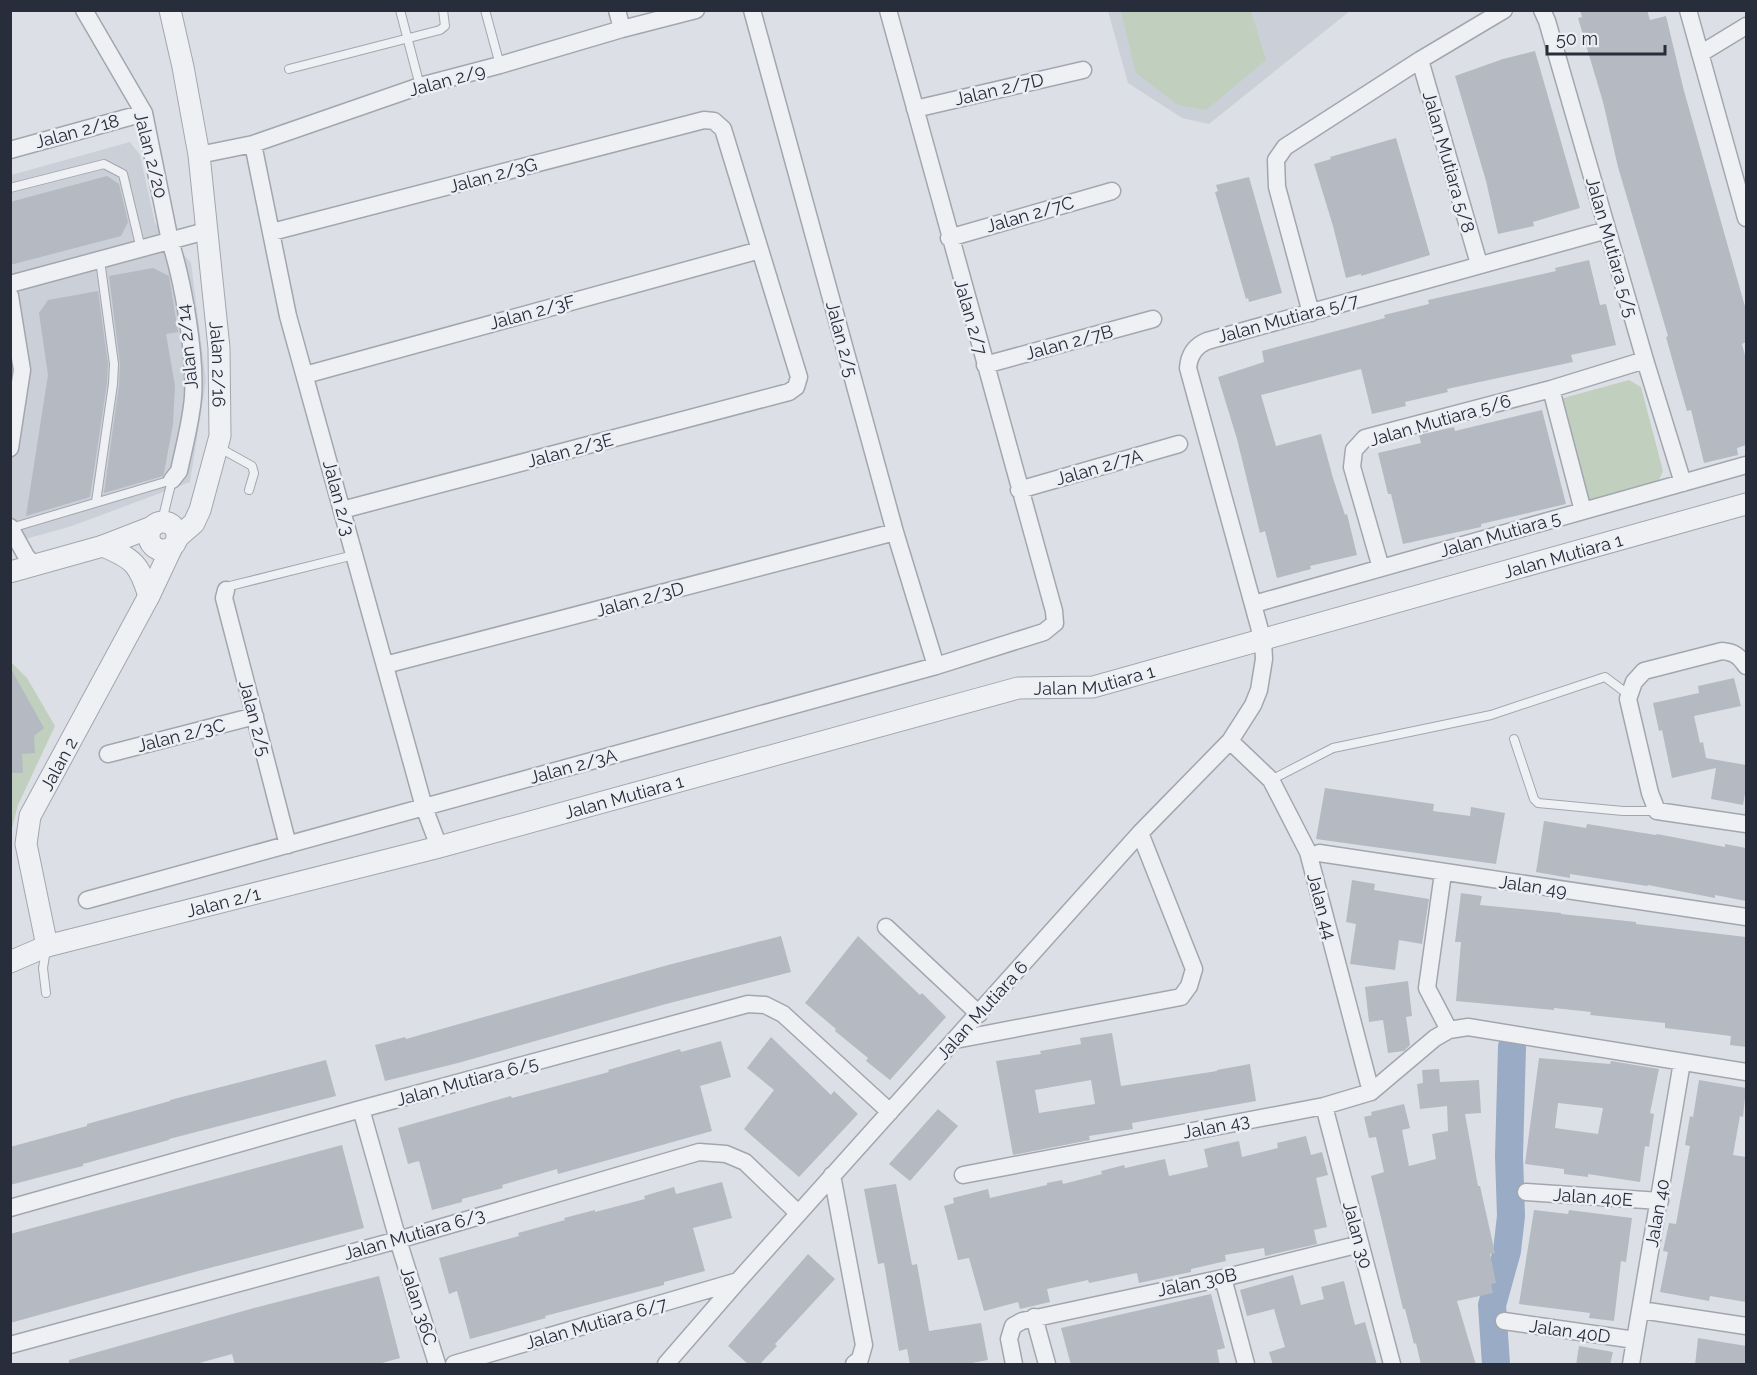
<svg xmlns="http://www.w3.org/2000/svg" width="1757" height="1375" font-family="Raleway,sans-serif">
<rect width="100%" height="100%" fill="#dce0e6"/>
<!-- built -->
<path fill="#cbcfd7" d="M1108,11H1350L1209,124L1182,118L1128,83Z
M130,142L140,155L155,223L191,263L206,381L190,482L72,526L11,543V175Z"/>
<!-- green -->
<path fill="#c1cfbe" d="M1121,11H1251L1266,60L1206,110L1178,105L1136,73Z
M1629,380L1641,387L1663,471L1657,484L1589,501L1560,399Z
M11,662L27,678L55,726L18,805L11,832Z"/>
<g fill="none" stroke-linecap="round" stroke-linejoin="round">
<!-- river -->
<path stroke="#99abc5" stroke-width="28" d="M1496,1364L1492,1305L1507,1251L1511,1216L1509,1156L1512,1047"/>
</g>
<!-- building -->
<path fill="#b4b9c2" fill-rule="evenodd" d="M1580,10H1647L1650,20L1666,16L1684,91L1746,310V342L1742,344L1746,359V445L1737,448L1738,455L1704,463L1691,410L1687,411L1678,380L1666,337L1668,336L1618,167L1603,102L1578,18L1582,17Z
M1535,51L1580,208L1533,222L1534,226L1498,234L1486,181L1455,76L1503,59Z
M1396,138L1430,255L1361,276V274L1346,278L1333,226L1314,164L1331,159L1330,157Z
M107,176L119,184L128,222L121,236L10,265V202Z
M1249,177L1282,293L1249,302L1248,298L1246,299L1215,192L1218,191L1216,185Z
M1589,260L1600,305L1606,304L1616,345L1571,355L1573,362L1447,389L1448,392L1405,402L1406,406L1372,414L1361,369L1261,395L1276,446L1321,434L1333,478L1345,515L1347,514L1357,555L1310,566L1311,569L1277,578L1265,531L1260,533L1237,439L1218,377L1264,362L1262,351L1385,318L1384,315L1429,304L1428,300L1556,271L1555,268Z
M153,268L169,276L178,332L166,334L175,386L173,424L164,473L163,476L104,493L119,385L120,364L109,276Z
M98,291L108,364L107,383L90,497L26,516L48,375L39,313L48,300Z
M1542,410L1566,504L1481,524V527L1403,544L1391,494H1388L1378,453L1421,443L1419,435L1454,427L1455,431Z
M10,667L44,728L34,736L35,753L22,754L23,773H10Z
M1734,678L1741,706L1694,716L1700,743L1703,742L1706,758L1746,765V788L1743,805L1711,799L1716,768L1672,778L1662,730L1659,731L1653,703L1699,693L1698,686Z
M1325,788L1434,804L1433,811L1470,816L1471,807L1505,813L1496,864L1316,839Z
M1544,821L1586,828L1587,824L1656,835L1657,834L1725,847V844L1746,848V901L1715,895V898L1648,885L1647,886L1570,874V878L1536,872Z
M1352,880L1375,884L1374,890L1429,899L1422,944L1399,940L1395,970L1350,964L1356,924L1346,922Z
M1461,893L1482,896L1480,905L1561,913V914L1636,922V924L1746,937V1047L1730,1045L1731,1036L1665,1028V1023L1590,1015L1591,1012L1554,1008V1010L1456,1001L1461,942H1455Z
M781,936L791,972L666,1004L458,1063L385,1081L375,1045L405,1037L406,1039L668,965Z
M858,936L920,995L922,993L946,1017L890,1080L866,1061L868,1058L835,1031L836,1029L805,1003Z
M1408,981L1412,1016L1406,1017L1410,1045L1404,1051L1388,1053L1383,1020L1369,1022L1365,987Z
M1112,1033L1121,1086L1217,1071V1070L1250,1064L1256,1101L1132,1123L1133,1129L1089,1136L1090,1140L1013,1155L996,1061L1041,1054L1040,1051L1081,1044L1080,1038ZM1091,1080L1095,1104L1039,1113L1035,1090Z
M771,1037L831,1095L834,1091L858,1114L799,1177L744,1129L774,1090L747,1068Z
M721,1041L731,1077L700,1086L712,1131L558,1174L557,1169L502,1185L503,1188L462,1199V1202L432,1210L419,1161L408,1164L398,1128L511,1096L512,1098L609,1072L608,1070L680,1049L681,1052Z
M1539,1058L1610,1064L1611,1061L1659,1069L1650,1113L1654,1114L1649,1147L1645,1146L1640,1182L1588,1174V1177L1564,1174V1169L1525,1164ZM1558,1103L1603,1108L1598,1134L1555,1128Z
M326,1060L336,1096L169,1139V1140L83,1164V1166L10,1185V1147L87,1126V1124L170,1101V1100Z
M1439,1069L1440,1082L1479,1080L1481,1113L1465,1114L1478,1186H1480L1495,1253L1490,1254L1496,1283L1491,1284L1493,1293L1457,1301L1476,1365H1421L1416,1343L1414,1344L1405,1309H1403L1371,1176L1384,1172L1376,1137L1369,1138L1364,1117L1372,1115L1371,1112L1404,1104L1410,1128L1402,1130L1409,1166L1436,1159L1432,1134L1448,1131L1447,1106L1420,1109L1417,1084L1423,1083L1422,1070Z
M1699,1080L1746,1088L1743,1117L1740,1116L1733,1155L1746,1157V1302L1710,1296L1709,1301L1660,1292L1668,1252L1663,1251L1669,1223L1676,1224L1690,1146L1685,1145L1690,1116L1693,1117Z
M938,1109L958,1126L910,1181L889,1164Z
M1306,1136L1311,1155L1322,1152L1328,1175L1316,1178L1327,1227L1314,1230L1317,1244L1265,1256L1264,1248L1225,1255L1226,1261L1191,1269V1272L1139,1283L1137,1273L1089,1283L1088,1280L1047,1289L1050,1302L1020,1309L1018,1302L984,1311L969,1258L958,1260L944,1206L954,1203L953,1198L988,1189L990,1198L1047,1185V1183L1062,1180L1063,1184L1102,1174L1101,1171L1124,1165L1125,1168L1165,1159L1169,1176L1208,1167L1204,1149L1239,1141L1242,1157L1278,1148L1277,1143Z
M342,1145L364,1228L198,1271L10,1323V1234Z
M722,1182L732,1218L693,1228L705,1271L664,1282V1285L545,1316L546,1318L470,1339L457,1291L449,1294L439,1258L519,1236L518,1233L565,1220L564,1218L595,1210V1212L645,1199L644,1196L674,1187L676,1194Z
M896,1184L912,1265L917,1264L929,1331L981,1323L988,1360L961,1365H910L907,1349L899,1351L884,1263L878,1264L864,1189Z
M1534,1210L1568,1214L1569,1210L1632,1218L1626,1262L1621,1261L1614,1321L1589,1318L1590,1313L1519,1304Z
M808,1254L835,1279L775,1344L777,1346L759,1365H749L728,1346Z
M1293,1275L1301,1305L1324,1299L1321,1287L1344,1281L1355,1325L1365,1322L1377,1365H1273L1269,1352L1285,1347L1274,1309L1247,1316L1240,1290Z
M379,1276L400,1358L375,1365H235L232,1354L192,1365H69V1360L254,1308Z
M1211,1294L1225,1348L1217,1350L1220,1365H1071L1061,1328Z
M1698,1338L1746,1346V1365H1695Z
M1579,1346L1613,1352L1610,1365H1576Z"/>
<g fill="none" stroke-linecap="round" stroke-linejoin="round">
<!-- service casing -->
<g stroke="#a2a7af" stroke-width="10">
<path id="service" d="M400,10L420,86
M485,10L500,65
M289,69L440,30L445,26L443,10
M10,188L104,164L123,174L141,249
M218,447L252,466L254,473L249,490
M96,502L113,384L114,364L100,260
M162,521L172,480
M11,528L172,480
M226,590L230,586L354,555
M1514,739L1534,799L1538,803L1623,811H1657
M1271,780L1333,748L1491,715L1605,677L1629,695
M46,993L43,968L46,949"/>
</g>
<!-- minor casing -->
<g stroke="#a2a7af" stroke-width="19">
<path id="minor" d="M84,10L144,113L170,241C183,281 196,355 193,397C191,422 184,447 179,471L172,480
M617,10L622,29
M752,10L895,532L936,666
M1542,10L1547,21L1645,360L1683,483
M1688,10L1746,218
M1700,54L1746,26
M1420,60L1479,264
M915,109L1083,70
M253,144L288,316L424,807L439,847
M10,150L144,113
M199,155L253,144L420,86L500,65L622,29L696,10
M272,232L704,120L714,121L723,129L799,377L796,387L789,392L342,510
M949,238L1112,191
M10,284L206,231
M10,296L22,370L10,448
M1311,313L1277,187L1276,160L1285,147L1420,60L1504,10
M985,365L1153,319
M305,375L760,250
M1551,389L1583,511
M1019,490L1179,444
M10,527L26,556L35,566
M1381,568L1352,467L1354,450L1365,438L1551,389L1645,360
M226,590L224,598L288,845
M1254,604L1746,465
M385,665L895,532
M1746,666C1739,656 1734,652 1722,651L1644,671L1634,682L1628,699L1650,793L1657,811L1746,824
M1230,741L1271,780L1308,852L1371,1092
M108,754L255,716
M1319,853L1746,917
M1443,873L1427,988L1449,1030
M87,900L936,666L1044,632L1055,623L1054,611L888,10
M886,927L979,1014
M955,1040L1181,997L1189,986L1194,969L1140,833
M1324,1106L1392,1364
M361,1109L398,1240L437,1364
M832,1175L864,1345L860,1359L854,1364
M963,1175L1324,1106L1371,1092L1435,1038L1449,1030L1468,1027L1746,1072
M1526,1192L1660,1201
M10,1208L361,1109L748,1004L765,1005L783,1014L890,1112
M1223,1278L1246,1364
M1641,1310L1746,1326
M1034,1317L1047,1364
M1504,1321L1635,1340
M10,1345L398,1240L699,1152L726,1154L745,1162L798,1213
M454,1364L738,1281
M666,1364L738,1281L1140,833L1230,741L1253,705L1259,690L1264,659L1263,641L1188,368C1189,355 1195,346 1207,341L1607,230
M1014,1364L1009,1339L1013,1326L1022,1321L1223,1278L1360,1244
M1631,1364L1682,1062"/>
</g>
<!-- tertiary casing -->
<g stroke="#a2a7af" stroke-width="23">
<g id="tertiary">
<path id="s1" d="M170,10L183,67L199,155L219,348L220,436L200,510L194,523L178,537"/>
<circle cx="163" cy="536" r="14"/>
<path d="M103,546C134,559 139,564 149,596"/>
<path d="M10,572L103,546L152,527"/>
<path id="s2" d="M47,946L26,844L30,816L149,596L172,547"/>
<path id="s3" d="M10,962L47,946L439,847L1018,688L1093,687L1746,504"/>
</g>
</g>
<!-- service -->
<use href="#service" stroke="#eff0f4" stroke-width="8"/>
<!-- minor -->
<use href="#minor" stroke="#eff0f4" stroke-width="16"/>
<!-- tertiary -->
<use href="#tertiary" stroke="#eff0f4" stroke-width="21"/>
</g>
<g text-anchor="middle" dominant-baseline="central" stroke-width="5" stroke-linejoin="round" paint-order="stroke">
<!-- street labels -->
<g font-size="18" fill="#272d3b" stroke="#eceef4">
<text transform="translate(447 80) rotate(-15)">Jalan 2/9</text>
<text transform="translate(999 89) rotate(-13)">Jalan 2/7D</text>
<text transform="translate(77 131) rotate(-15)">Jalan 2/18</text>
<text transform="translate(151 155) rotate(76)">Jalan 2/20</text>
<text transform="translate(1449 162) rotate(74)">Jalan Mutiara 5/8</text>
<text transform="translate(493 175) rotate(-15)">Jalan 2/3G</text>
<text transform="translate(1030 214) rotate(-16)">Jalan 2/7C</text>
<text transform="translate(1612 247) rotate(74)">Jalan Mutiara 5/5</text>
<text transform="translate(532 312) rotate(-15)">Jalan 2/3F</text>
<text transform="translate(971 317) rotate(74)">Jalan 2/7</text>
<text transform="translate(1288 318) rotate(-15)">Jalan Mutiara 5/7</text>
<text transform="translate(842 339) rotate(75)">Jalan 2/5</text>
<text transform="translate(1069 342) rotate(-15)">Jalan 2/7B</text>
<text transform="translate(187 347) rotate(-96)">Jalan 2/14</text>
<text stroke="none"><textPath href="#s1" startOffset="358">Jalan 2/16</textPath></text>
<text transform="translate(1440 420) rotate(-16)">Jalan Mutiara 5/6</text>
<text transform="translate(570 450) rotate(-15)">Jalan 2/3E</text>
<text transform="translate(1099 467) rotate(-16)">Jalan 2/7A</text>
<text transform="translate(339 498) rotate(75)">Jalan 2/3</text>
<text transform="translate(1500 534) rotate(-16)">Jalan Mutiara 5</text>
<text stroke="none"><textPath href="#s3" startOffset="1608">Jalan Mutiara 1</textPath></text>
<text transform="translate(640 599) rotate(-15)">Jalan 2/3D</text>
<text stroke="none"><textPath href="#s3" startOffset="1122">Jalan Mutiara 1</textPath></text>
<text transform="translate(255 718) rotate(75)">Jalan 2/5</text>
<text transform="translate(181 735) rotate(-14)">Jalan 2/3C</text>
<text stroke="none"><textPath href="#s2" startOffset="192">Jalan 2</textPath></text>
<text transform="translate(573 766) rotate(-15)">Jalan 2/3A</text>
<text stroke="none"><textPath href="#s3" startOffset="636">Jalan Mutiara 1</textPath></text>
<text transform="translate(1533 886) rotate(8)">Jalan 49</text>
<text stroke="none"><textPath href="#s3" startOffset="222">Jalan 2/1</textPath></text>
<text transform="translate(1322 906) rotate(75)">Jalan 44</text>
<text transform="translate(982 1010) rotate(-48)">Jalan Mutiara 6</text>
<text transform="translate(467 1081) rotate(-15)">Jalan Mutiara 6/5</text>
<text transform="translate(1216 1126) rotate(-11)">Jalan 43</text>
<text transform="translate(1593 1197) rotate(4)">Jalan 40E</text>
<text transform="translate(1657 1213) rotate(-80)">Jalan 40</text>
<text transform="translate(414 1234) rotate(-16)">Jalan Mutiara 6/3</text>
<text transform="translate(1358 1235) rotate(75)">Jalan 30</text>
<text transform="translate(1197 1282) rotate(-12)">Jalan 30B</text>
<text transform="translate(419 1306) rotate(72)">Jalan 36C</text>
<text transform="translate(596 1323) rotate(-16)">Jalan Mutiara 6/7</text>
<text transform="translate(1570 1331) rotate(8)">Jalan 40D</text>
</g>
</g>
<!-- border -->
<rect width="1757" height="1375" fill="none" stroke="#272d3b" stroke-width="24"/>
<!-- scale -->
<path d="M1547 45v9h118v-9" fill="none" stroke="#272d3b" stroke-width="3"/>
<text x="1556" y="45" font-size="18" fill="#272d3b" stroke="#eceef4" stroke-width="4.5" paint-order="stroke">50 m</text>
</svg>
